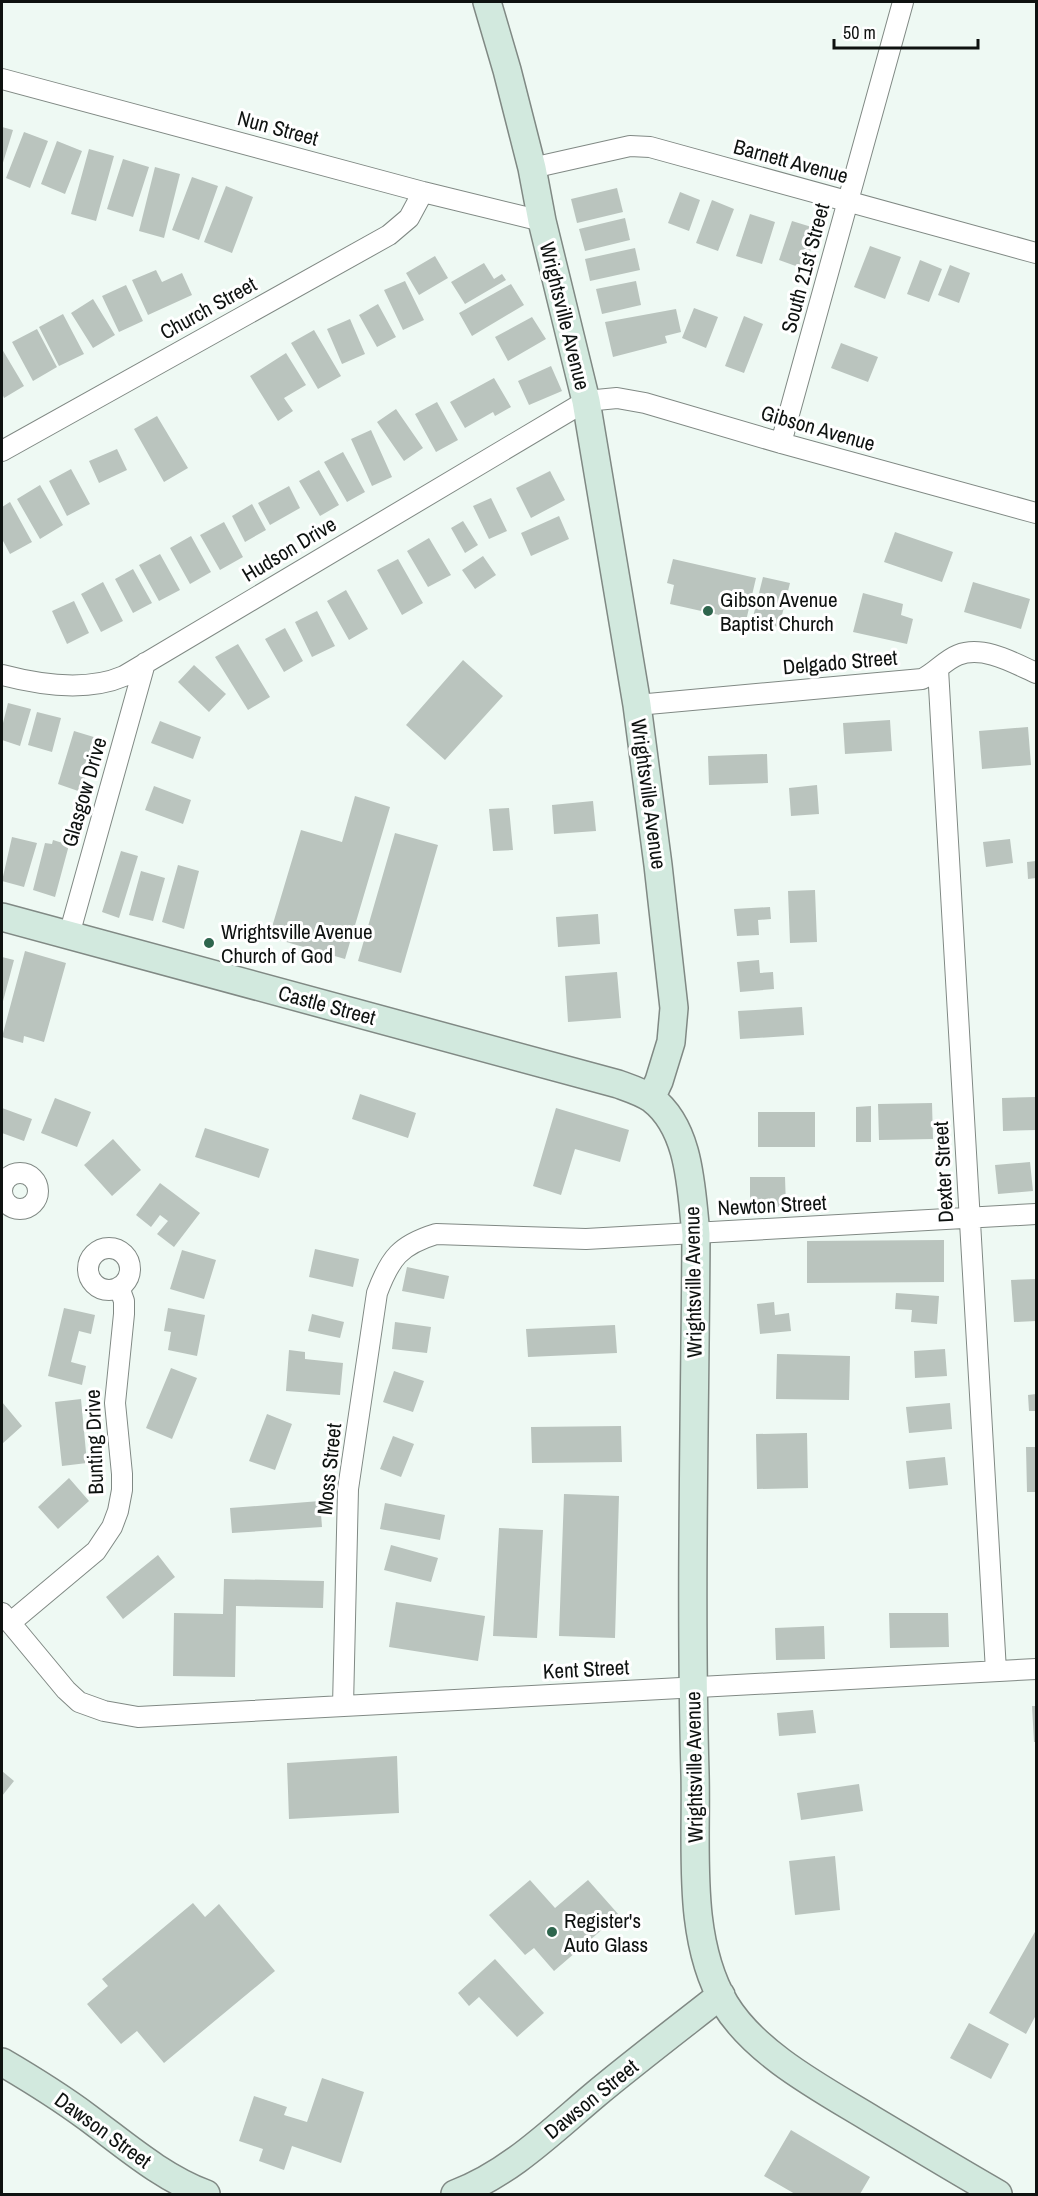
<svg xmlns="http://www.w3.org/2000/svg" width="1038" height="2196" font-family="'Archivo Narrow',sans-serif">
<rect width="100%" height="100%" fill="#eef9f3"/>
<!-- building -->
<path fill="#bac4be" d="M2,127L13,130L2,166Z
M24,132L48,141L30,188L6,178Z
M57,141L82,151L65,194L41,184Z
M89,149L114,156L96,221L71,214Z
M123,159L149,167L133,217L107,209Z
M155,167L180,174L164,238L139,231Z
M192,177L218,186L199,240L172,230Z
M226,186L253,197L232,253L204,242Z
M617,188L623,212L577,223L571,199Z
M680,192L700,200L689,231L668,223Z
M712,200L734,209L718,251L696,243Z
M750,214L775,222L762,264L736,256Z
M625,218L630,240L585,251L579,229Z
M792,221L818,229L804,269L779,260Z
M870,246L901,257L885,299L854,287Z
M635,248L640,270L590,281L585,259Z
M435,256L448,278L419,295L406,273Z
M920,260L942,269L929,302L907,294Z
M484,263L494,279L502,274L506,280L465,304L451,282Z
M950,265L970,273L959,303L938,295Z
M156,270L162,282L182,273L192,295L148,315L132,280Z
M405,281L424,320L403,330L384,290Z
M636,281L641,305L602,314L596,289Z
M511,284L524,305L472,336L459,313Z
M126,285L143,321L119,332L102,296Z
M93,299L115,335L93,348L71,313Z
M378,304L396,337L377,347L359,315Z
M694,308L718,317L706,348L682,338Z
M676,309L681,332L665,336L667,343L613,357L605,322Z
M63,314L84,354L59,366L39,327Z
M744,316L763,324L744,373L725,366Z
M532,317L546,339L508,361L495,337Z
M350,319L365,354L342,364L327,329Z
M37,329L57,367L33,381L12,342Z
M314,330L341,376L318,389L291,343Z
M841,343L878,357L868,382L831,368Z
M2,349L24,386L4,398L2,393Z
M286,353L306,385L284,398L293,411L278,421L250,376Z
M551,366L562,391L529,405L518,381Z
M494,378L511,407L495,416L493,412L465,428L450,402Z
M437,402L458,440L436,452L415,414Z
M396,409L423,448L404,461L377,422Z
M157,416L188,468L164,482L134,429Z
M371,430L392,477L372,486L351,439Z
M117,449L127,470L99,483L89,461Z
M343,452L365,492L347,502L324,462Z
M71,469L90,504L67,516L49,481Z
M319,470L339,505L320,516L299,481Z
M550,471L565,500L531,518L516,488Z
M40,485L63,525L40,539L17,499Z
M289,486L300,508L270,525L258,503Z
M491,498L507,531L489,539L473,506Z
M10,502L32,542L10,554L2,539V507Z
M252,504L266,530L245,542L232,516Z
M559,516L569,539L531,556L521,533Z
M463,521L478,545L465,553L451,528Z
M224,522L243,557L220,570L200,535Z
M895,532L953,552L942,582L884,562Z
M191,536L211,572L190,584L170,548Z
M429,538L451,575L428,587L407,551Z
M160,554L180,590L159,601L139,565Z
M483,556L496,575L475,589L462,570Z
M398,559L423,603L402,615L377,570Z
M673,559L756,578L746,621L670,604L674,585L667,583Z
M133,569L152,603L133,613L115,579Z
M763,577L790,583L779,627L752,621Z
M103,582L123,621L101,632L81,594Z
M973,582L1030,599L1021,629L964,612Z
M346,590L368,629L349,640L327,601Z
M863,593L903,604L901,615L913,619L907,644L853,632Z
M74,601L89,633L67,644L52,611Z
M317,611L335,646L312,657L295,622Z
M285,628L303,661L284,672L265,639Z
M238,644L270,697L248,710L215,657Z
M463,660L503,696L445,760L406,725Z
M194,665L226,694L209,712L178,682Z
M8,703L31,709L20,746L2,740V727Z
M37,712L61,718L52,752L28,745Z
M890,720L892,751L845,754L843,723Z
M160,721L201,737L193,759L151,743Z
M1028,727L1031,765L982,769L979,731Z
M74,731L97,738L81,792L58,784Z
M767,754L768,783L709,785L708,756Z
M817,785L819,814L791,816L789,788Z
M154,786L191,800L183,824L145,810Z
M355,796L390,807L345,959L269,937L301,830L342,842Z
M593,801L596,831L554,834L552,805Z
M509,808L513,850L493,851L489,809Z
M395,833L438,845L401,973L358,961Z
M12,837L37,843L24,887L2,881Z
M1010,839L1013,863L986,867L983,842Z
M53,840L69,845L55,897L33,890L45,843L52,844Z
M121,851L138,856L119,918L102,912Z
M1036,861V878L1028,879L1027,862Z
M178,865L199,871L184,929L162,922Z
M141,871L165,878L153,921L129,915Z
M815,890L817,942L790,943L788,891Z
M770,907L771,919L758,920L759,935L737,936L734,909Z
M598,914L600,944L558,947L556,917Z
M25,951L66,963L44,1042L24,1036L23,1043L2,1037Z
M2,957L14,960L2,1005Z
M759,960L760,973L773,972L774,989L740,992L737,962Z
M617,972L621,1018L568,1022L565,976Z
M802,1007L804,1035L740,1039L738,1011Z
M360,1094L416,1113L408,1138L352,1119Z
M1036,1097V1130L1003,1131L1002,1098Z
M55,1098L91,1112L77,1147L41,1133Z
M932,1103L933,1139L879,1140L878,1104Z
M871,1106V1142H856V1107Z
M2,1108L32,1119L24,1141L2,1133Z
M556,1108L629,1130L620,1162L575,1149L561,1195L533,1186Z
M758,1112H815V1147H758Z
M205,1128L269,1149L259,1178L195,1157Z
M113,1139L141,1170L112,1196L84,1165Z
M1030,1162L1033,1191L998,1194L995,1165Z
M750,1177H785L786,1207H750Z
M160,1183L200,1213L174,1247L157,1234L168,1221L160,1215L151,1227L136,1215Z
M944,1240V1282L807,1283V1241Z
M315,1249L359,1259L353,1287L309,1277Z
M182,1250L216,1260L204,1299L170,1289Z
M407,1267L449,1276L444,1299L402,1291Z
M1036,1279V1321L1014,1322L1011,1280Z
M896,1293L939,1296L937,1324L911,1322L912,1310L895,1309Z
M774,1302L775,1315L789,1313L791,1331L760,1334L757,1304Z
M64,1308L95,1315L91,1334L79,1331L71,1362L86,1366L82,1385L48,1376Z
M168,1308L205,1315L197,1356L168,1350L171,1332L164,1331Z
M312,1314L344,1322L340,1338L308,1331Z
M395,1322L431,1327L427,1353L392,1349Z
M615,1325L617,1353L528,1357L526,1329Z
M945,1349L947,1376L915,1378L914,1351Z
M289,1350L305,1352V1359L343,1363L340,1395L286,1391Z
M777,1354L850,1356L849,1400L776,1399Z
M171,1368L197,1378L172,1439L146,1428Z
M394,1371L424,1381L413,1412L383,1402Z
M1036,1394V1411H1029L1028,1395Z
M81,1399L87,1463L62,1466L55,1402Z
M2,1402L22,1426L2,1444Z
M950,1403L952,1429L909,1433L906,1407Z
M267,1414L292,1424L275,1470L249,1461Z
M621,1426L622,1462L532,1463L531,1427Z
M807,1433L808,1488L757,1489L756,1434Z
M393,1436L414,1444L401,1477L380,1469Z
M1026,1447H1036V1492H1027Z
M945,1457L948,1485L909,1489L906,1461Z
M69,1478L89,1501L58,1529L38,1507Z
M564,1494L619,1496L615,1638L559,1636Z
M320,1501L322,1527L232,1533L230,1508Z
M385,1503L445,1515L440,1540L380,1529Z
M499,1528L543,1530L537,1638L493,1636Z
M391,1545L438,1558L431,1582L384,1570Z
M158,1555L175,1577L123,1619L106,1597Z
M224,1579L324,1581L323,1608L236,1606L235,1677L173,1676L174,1613L223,1614Z
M396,1602L485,1616L478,1661L389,1647Z
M889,1613H948L949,1647L890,1648Z
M824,1626L825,1659L776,1660L775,1628Z
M1032,1706H1036V1742H1034Z
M813,1710L816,1733L779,1736L777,1713Z
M397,1756L399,1813L289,1819L287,1763Z
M2,1771L14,1781L2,1796Z
M859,1784L863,1811L801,1820L797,1793Z
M835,1856L840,1910L795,1915L789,1861Z
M530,1880L555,1908L588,1880L619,1915L554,1971L534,1948L525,1955L489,1915Z
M193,1903L205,1917L219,1904L275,1971L164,2063L137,2031L121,2044L87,2004L108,1986L102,1979Z
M1036,1930V2015L1026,2034L989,2013Z
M495,1959L544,2013L517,2037L479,1997L469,2006L458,1993Z
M969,2023L1009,2044L991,2079L950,2058Z
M322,2078L364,2092L341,2163L292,2146L284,2170L259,2161L263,2149L239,2141L254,2096L287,2107L284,2115L307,2122Z
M791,2130L870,2177L860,2194H795L764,2176Z"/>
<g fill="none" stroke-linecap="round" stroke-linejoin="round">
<!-- street casing -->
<g stroke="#808984" stroke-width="22">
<path id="street" d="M2,79L423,192L542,221
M532,168L630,146L650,147L1036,253
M781,443L903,2
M2,451L389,235L409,218L423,192
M938,669L996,1671
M2,675C40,685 87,692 124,676L586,401L617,398L645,403L781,443L1036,513
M637,705L922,679C935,673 945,660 958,655C983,645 1014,663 1036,673
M69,935L145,663
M2 1191a18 18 0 1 1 36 0a18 18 0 1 1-36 0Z
M88 1269a21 21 0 1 1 42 0a21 21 0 1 1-42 0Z
M2,1613L66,1690L79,1702L104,1711L138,1717L1036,1669
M10,1623L96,1551L112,1527L118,1511L122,1490V1474L115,1403L124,1314V1301L119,1287
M343,1706L348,1489L377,1293C390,1258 400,1245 436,1234L586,1239L1036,1214"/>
</g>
<!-- secondary casing -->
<g stroke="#808984" stroke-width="30">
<path id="secondary" d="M487,2L507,70L532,168L542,221L586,401L637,705L658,865L674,1008L671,1042L659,1081L651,1098
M2,917L618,1084C629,1088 642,1092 652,1099C691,1129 691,1190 696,1234C695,1414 690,1594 695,1774C697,1848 686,1938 725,2004C756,2055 824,2090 873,2120C915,2145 956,2170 998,2194
M2,2062C31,2079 60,2097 87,2117C125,2145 161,2177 206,2194
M455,2194C509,2174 552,2131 596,2094C637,2060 679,2028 721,1995"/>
</g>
<!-- street -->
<use href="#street" stroke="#fff" stroke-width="20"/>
<!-- secondary -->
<use href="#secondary" stroke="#d2e9de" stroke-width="27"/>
</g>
<!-- markers -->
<g fill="#2e654d" stroke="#fff" stroke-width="2">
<circle cx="708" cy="611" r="6"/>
<circle cx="209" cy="943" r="6"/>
<circle cx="552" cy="1932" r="6"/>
</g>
<g text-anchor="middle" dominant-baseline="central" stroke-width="6" stroke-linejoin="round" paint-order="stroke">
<!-- street labels -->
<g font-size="21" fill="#0e1210" stroke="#fff">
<text transform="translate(278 128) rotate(15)">Nun Street</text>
<text transform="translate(791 161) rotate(15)">Barnett Avenue</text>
<text transform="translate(805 268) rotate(-75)">South 21st Street</text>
<text transform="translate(208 308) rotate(-29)">Church Street</text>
<text transform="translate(565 316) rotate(76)">Wrightsville Avenue</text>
<text transform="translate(818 428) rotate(16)">Gibson Avenue</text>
<text transform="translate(289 549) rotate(-31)">Hudson Drive</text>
<text transform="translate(840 662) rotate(-5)">Delgado Street</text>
<text transform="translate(84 792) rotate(-74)">Glasgow Drive</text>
<text transform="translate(649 794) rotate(82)">Wrightsville Avenue</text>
<text transform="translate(327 1005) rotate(15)">Castle Street</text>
<text transform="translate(943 1172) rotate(-93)">Dexter Street</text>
<text transform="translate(772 1205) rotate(-3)">Newton Street</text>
<text transform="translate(693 1282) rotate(-91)">Wrightsville Avenue</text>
<text transform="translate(94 1442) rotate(-92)">Bunting Drive</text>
<text transform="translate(329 1469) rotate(-84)">Moss Street</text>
<text transform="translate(586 1669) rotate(-3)">Kent Street</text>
<text transform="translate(694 1767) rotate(-91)">Wrightsville Avenue</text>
<text transform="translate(591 2099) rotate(-39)">Dawson Street</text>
<text transform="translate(103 2130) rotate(36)">Dawson Street</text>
</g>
<!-- poi labels -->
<g font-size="21" fill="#0e1210" stroke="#fff" text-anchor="start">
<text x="720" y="599">Gibson Avenue<tspan x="720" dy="24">Baptist Church</tspan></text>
<text x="221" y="931">Wrightsville Avenue<tspan x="221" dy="24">Church of God</tspan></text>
<text x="564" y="1920">Register's<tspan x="564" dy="24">Auto Glass</tspan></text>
</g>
</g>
<!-- border -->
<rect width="1038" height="2196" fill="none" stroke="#0e1210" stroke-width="6"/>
<!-- scale -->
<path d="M834 39v9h144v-9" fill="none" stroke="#0e1210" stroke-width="3"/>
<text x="843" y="39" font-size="18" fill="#0e1210" stroke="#ffffff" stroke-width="4.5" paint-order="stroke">50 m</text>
</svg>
